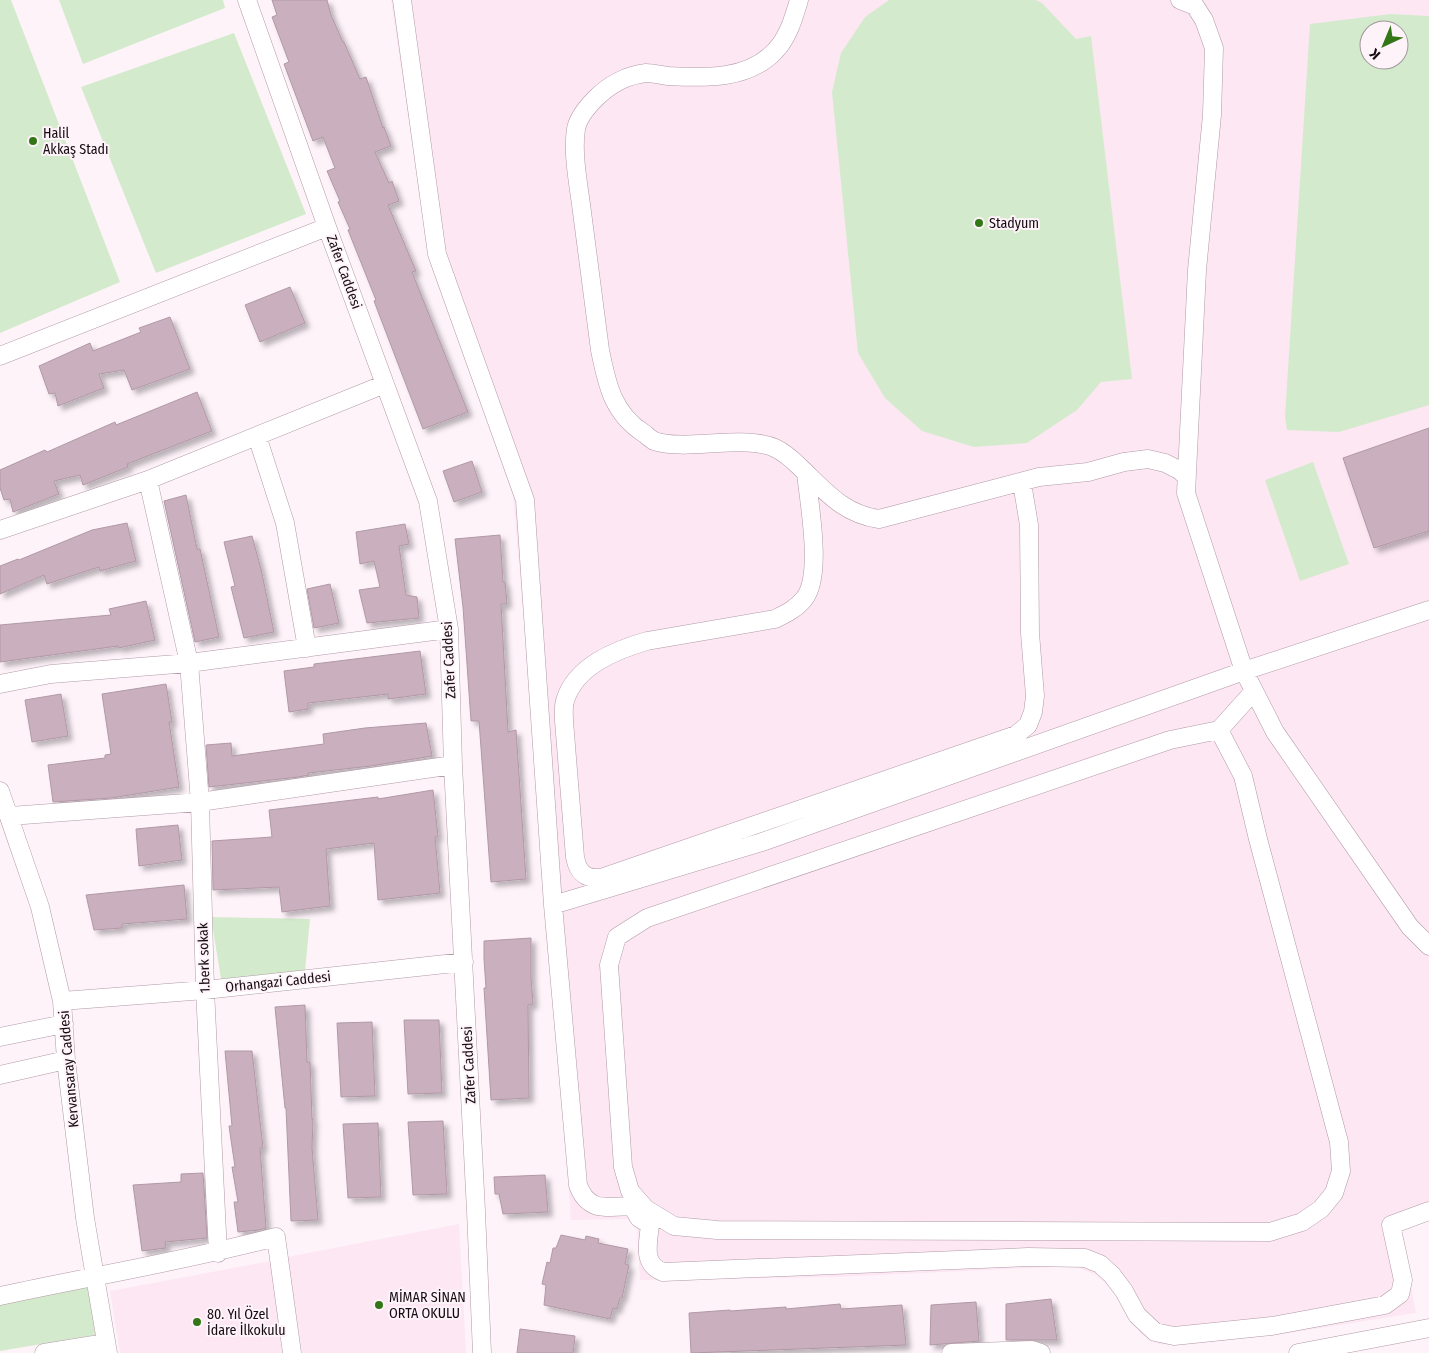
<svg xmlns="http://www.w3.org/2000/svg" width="1429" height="1353" font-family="'Fira Sans Condensed',sans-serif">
<defs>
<filter id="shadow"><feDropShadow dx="4.5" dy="4.5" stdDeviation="2.5" flood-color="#0004"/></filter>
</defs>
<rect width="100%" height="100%" fill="#fef3f9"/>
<!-- built -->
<path fill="#fce7f3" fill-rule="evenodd" d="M391,0H1429V1220L1400,1229L1416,1313L1282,1334L1181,1345L1159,1344L1141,1334L1113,1290L1096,1275L1074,1266L835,1277L640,1280L637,1229L628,1219L571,1220L544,846L513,496L429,257ZM1369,30H1399V60H1369Z
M459,1224L466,1353H302L287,1257Z
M271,1261L282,1353H120L110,1291Z"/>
<!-- green -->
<path fill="#d3ebcc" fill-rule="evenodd" d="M0,0H11L120,282L0,333Z
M59,0H223L225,8L83,64Z
M889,0H1036L1042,3L1076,39L1091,36L1132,379L1101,382L1077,410L1027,443L974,447L922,431L885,398L858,353L832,92L841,53L865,17Z
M1391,14L1429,16V405L1339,432L1287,430L1285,416L1310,24ZM1369,30H1399V60H1369Z
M234,33L306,214L156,273L81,87Z
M1313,462L1349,564L1300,581L1265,480Z
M211,917L310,919L305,971L221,979Z
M90,1286L95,1335L0,1351V1303Z"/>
<!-- building -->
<path fill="#cab0be" stroke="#b198a6" filter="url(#shadow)" d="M272,0H327L331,15L343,42H344L360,79L366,77L383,128L384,127L391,146L375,152L389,183L392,181L399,201L388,205L416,271L412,272L468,412L423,429L374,301L376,300L348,230L350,229L338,202L340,201L327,171L335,168L323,137L313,141L284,64L289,62L272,17L277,15Z
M290,287L305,323L260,342L245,305Z
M170,317L190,369L132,390L124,370L99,374L104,388L58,406L55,393L49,394L39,366L90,343L93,351L141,332L139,328Z
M197,392L212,431L127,464L128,467L83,485L80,475L54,481L59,494L13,512L10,499L4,500L0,488V470L45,450L47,452L115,422L116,425Z
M1429,428V531L1374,548L1343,458Z
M472,461L482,492L454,502L443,471Z
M186,495L197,549H200L219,637L195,642L164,501Z
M127,523L136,561L100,571L99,567L47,584L44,575L0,594V566L18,559L19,560L92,530Z
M405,524L409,544L399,546L406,595L417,597L419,618L367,623L359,590L380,587L374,561L360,564L356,532Z
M500,535L503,582H505L507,604H501L508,732L516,730L526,879L491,882L479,721H471L463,607L455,539Z
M252,536L261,569L274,632L244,638L231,587L235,586L224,542Z
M330,584L339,623L314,628L307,589Z
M146,601L155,640L119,648L118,646L0,662V625L111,615L109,609Z
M420,651L426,694L388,699V694L308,703V709L289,712L284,671L314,667V664Z
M166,684L172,722H169L179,787L111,798L53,802L48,765L105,758V755L111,754L102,694Z
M61,694L68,736L32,742L25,700Z
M426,723L432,756L371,766L308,773L309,775L298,777L209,787L206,745L231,743L232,756L324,744L323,734L365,728Z
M433,790L438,837H435L440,893L378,900L374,843L326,849L330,906L282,912L279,887L213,890L212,841L272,837L269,810L378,797V799Z
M178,825L182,860L139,866L136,829Z
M184,885L187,919L122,924V928L94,930L86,895Z
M531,938V978L533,1004L528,1005L529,1098L491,1100L484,988H486L484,959V941Z
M305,1005L307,1062H310L312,1119H313L312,1148L318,1220L291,1221L286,1108H285L275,1007Z
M404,1020H439L442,1093L408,1094Z
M372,1022L375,1096L341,1097L337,1023Z
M225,1051H252L263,1148H260L266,1228L259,1230L238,1232L234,1202H238L232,1167H235L229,1126H232Z
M443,1121L447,1194L413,1195L408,1122Z
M378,1123L381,1197L348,1198L343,1124Z
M203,1173L207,1238L165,1242L166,1248L142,1251L133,1185L181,1182V1174Z
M545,1175L548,1212L503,1214L499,1194H495L494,1177Z
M561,1235L585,1240L586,1236L599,1239L598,1243L628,1249L625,1264L629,1265L622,1298H620L617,1309L613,1308L610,1319L544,1305L546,1285L542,1284L547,1262L550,1263L553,1248H556Z
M1051,1299L1057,1340H1006V1304Z
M976,1302L979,1341L930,1345L931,1305Z
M840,1304L841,1309L902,1305L906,1345L691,1353L689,1313L730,1310V1311L786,1307V1309Z
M520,1329L575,1336L573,1353H517Z"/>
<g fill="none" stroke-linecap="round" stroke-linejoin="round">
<!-- street casing -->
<g stroke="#b299a7" stroke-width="19">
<path id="street" d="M247,0L327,227L428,501L449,629L453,765L476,1211L482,1353
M402,0L437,254L525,500L553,905L578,1185C588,1213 608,1207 632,1206L639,1218L650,1225C648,1244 642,1264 663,1272L1028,1257L1085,1258L1100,1264L1112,1275L1124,1291L1137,1315L1155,1332L1174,1336L1272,1326L1385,1305L1400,1294L1403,1280L1391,1225L1429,1211
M799,0C794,17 788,38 775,51C748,80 705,78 668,76C661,75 653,73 646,73C627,75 609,85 596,98C588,106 578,117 576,129C572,154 579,187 582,212C588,258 594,304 600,350C607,385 613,414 645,434C647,436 651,439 654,441C672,447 699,444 718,443C736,442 759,441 775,448C784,452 794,461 802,469C826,492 844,514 879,519L1039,477L1088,472L1124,462L1148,459L1165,463L1179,470L1186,476
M1180,0L1195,6L1204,20L1214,48L1212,115L1197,270L1186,493L1244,671L1275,732L1410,927L1429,946
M0,356L327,227
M257,436L285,523L307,648
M806,473C809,503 823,576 804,599C796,609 785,614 775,619L647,641C616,650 575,666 565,701C563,707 564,715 564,721L575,857C578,873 585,879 601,878L1016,735L1028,725L1033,712L1035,696L1030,633L1029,525L1022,483
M148,480L189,663L200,802L205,990L218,1253
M0,530L148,480L385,384
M0,684L51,674L189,663L449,629
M1219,730L1243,776L1258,839L1339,1142L1341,1171L1334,1193L1321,1209L1302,1222L1270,1232L717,1230L674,1226L646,1209L630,1191L623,1167L609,965L617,937L647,918L1170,740L1219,730L1254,691
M0,791L40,907L62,1001L66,1060L85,1218L108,1353
M10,816L200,802L453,765
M553,905L762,842L1244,671L1429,610
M62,1001L205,990L464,962
M0,1037L64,1024
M0,1075L66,1060
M0,1296C92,1276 185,1261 276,1237L292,1353
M44,1353L106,1343
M951,1353L1032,1350L1041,1353
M1298,1353L1429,1328"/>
</g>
<!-- street -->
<use href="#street" stroke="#fff" stroke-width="18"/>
</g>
<!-- markers -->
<g fill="#337615" stroke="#fef3f9" stroke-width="2">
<circle cx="33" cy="141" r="5"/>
<circle cx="979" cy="223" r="5"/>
<circle cx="379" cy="1305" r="5"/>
<circle cx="197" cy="1322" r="5"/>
</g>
<g text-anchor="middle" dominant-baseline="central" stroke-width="4" stroke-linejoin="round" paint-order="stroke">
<!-- poi labels -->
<g font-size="14" fill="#150c11" stroke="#fef3f9" text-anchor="start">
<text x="43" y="133">Halil<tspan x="43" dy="16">Akkaş Stadı</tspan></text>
<text x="989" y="223">Stadyum</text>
<text x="389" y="1297">MİMAR SİNAN<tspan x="389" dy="16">ORTA OKULU</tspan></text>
<text x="207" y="1314">80. Yıl Özel<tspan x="207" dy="16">İdare İlkokulu</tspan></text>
</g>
<!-- street labels -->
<g font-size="14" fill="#150c11" stroke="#fef3f9">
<text transform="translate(344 272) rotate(70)">Zafer Caddesi</text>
<text transform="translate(449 660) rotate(-93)">Zafer Caddesi</text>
<text transform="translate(204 958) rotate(-92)">1.berk sokak</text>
<text transform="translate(278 982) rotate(-6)">Orhangazi Caddesi</text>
<text transform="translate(469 1065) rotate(-93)">Zafer Caddesi</text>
<text transform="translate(69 1069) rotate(-95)">Kervansaray Caddesi</text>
</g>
</g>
<!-- north arrow -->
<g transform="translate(1384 45) rotate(224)"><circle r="24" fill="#fef3f9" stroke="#a1979c"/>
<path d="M0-4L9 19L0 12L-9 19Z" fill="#337615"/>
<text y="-8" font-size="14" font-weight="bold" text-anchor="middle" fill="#150c11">K</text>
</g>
</svg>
